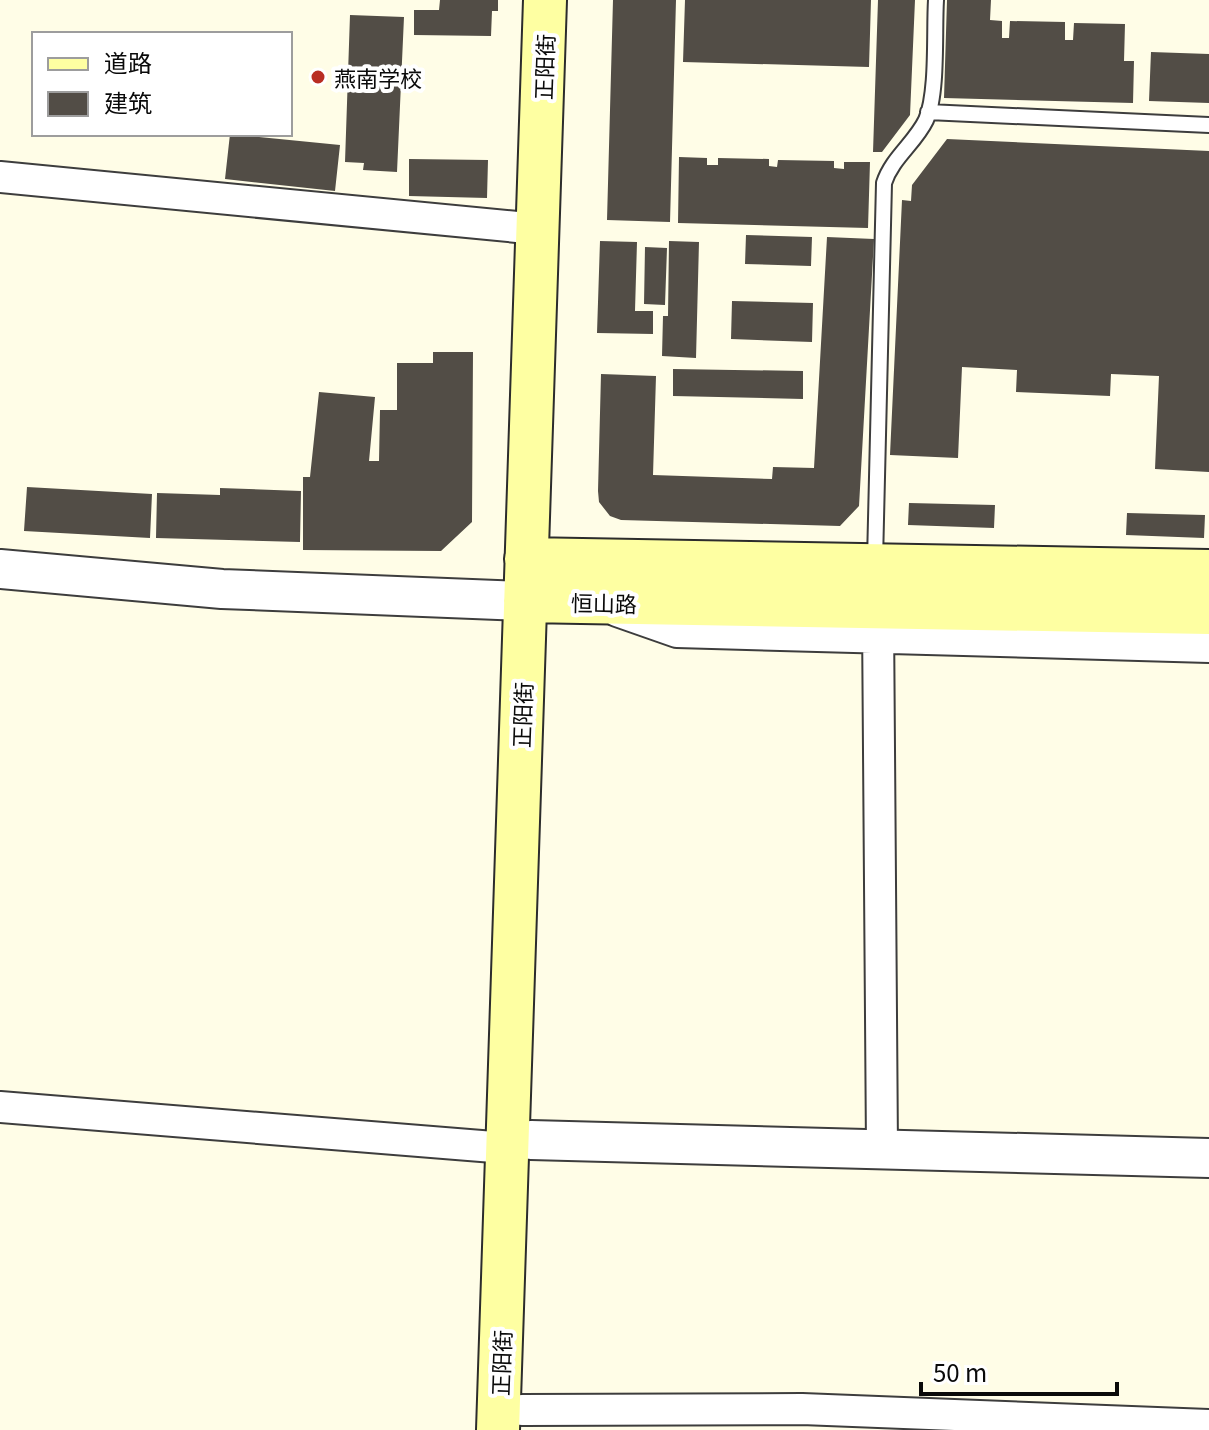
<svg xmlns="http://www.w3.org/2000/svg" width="1209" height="1430" font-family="Georgia,'Noto Sans SC',serif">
<rect width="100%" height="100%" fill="#fffde7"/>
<!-- building -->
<path fill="#524d46" d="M440,0H498V11H492L491,36L414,35V10H439Z
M613,0H676L670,222L607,220Z
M685,0H871L869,67L683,62Z
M878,0H915L910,115L882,152H873Z
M947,0H991L990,20L1002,21V38H1009L1010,21L1065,22V40H1073L1074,23L1125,24L1124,61H1134L1133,103L944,98Z
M350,15L404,17L397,172L363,170L364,163L345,162Z
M1151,52L1209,54V103L1149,101Z
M230,134L340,145L335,191L225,179Z
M947,139L1209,151V472L1155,469L1159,376L1111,374L1110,396L1016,392L1017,370L962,367L958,458L890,455L902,200L911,201L912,185Z
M679,157L707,158V165H718V158L769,159V166L777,167L778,160L834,161V168L844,169V162H870L868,228L678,223Z
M409,159L488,160L487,198L409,196Z
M746,235L812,237L811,266L745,264Z
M827,237L874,239L859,506L840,526L621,520L610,516L599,502L598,491L601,374L656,376L653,475L772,479L773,467L814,468Z
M600,241L637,242L635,311H653V334L597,333Z
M669,241L699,242L696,358L662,356L663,316H668Z
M645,247L667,248L665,305L644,304Z
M732,301L813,303L812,342L731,339Z
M433,352H473L472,522L441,551L303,550V477H310L319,392L375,397L369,461H379L380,410H397V363H433Z
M673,369L803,371V399L673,396Z
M27,487L152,494L150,538L24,531Z
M220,488L301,491L300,542L156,538L157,493L220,495Z
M909,503L995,505L994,528L908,525Z
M1127,513L1205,515L1204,538L1126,535Z"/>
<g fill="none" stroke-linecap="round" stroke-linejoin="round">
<!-- service casing -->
<g stroke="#3d3d3d" stroke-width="18">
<path id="service" d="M928,112L1209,125
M875,561L884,183C892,158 915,143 926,120C938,93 934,31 936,0"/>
</g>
<!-- minor casing -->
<g stroke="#3d3d3d" stroke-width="34">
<path id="minor" d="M0,177L538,229
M617,611L677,632L1209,647
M878,617L882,1149
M0,1107L506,1148
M522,1410L802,1409L1209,1425"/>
</g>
<!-- tertiary casing -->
<g stroke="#3d3d3d" stroke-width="42">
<path id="tertiary" d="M0,569L222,589L525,601
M531,1140L1209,1158"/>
</g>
<!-- secondary casing -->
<g stroke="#2c2c2c" stroke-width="46">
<path id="secondary" d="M526,559L1209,571
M525,601L1209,613
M498,1430L545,0"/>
</g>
<!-- service -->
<use href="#service" stroke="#fff" stroke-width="14"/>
<!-- minor -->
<use href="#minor" stroke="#fff" stroke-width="30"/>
<!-- tertiary -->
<use href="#tertiary" stroke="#fff" stroke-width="38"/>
<!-- secondary -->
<use href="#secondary" stroke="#feffa2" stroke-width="42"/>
</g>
<!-- markers -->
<circle fill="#b92d23" stroke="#fff" stroke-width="3" cx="318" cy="77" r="8"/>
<g text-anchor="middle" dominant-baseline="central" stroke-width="8" stroke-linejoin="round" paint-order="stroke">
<!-- street labels -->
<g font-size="22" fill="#0a0a0a" stroke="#fff">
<text transform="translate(543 67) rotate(-88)">正阳街</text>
<text transform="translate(604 602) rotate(1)">恒山路</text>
<text transform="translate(521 715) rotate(-88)">正阳街</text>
<text transform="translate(500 1363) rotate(-88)">正阳街</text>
</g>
<!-- poi labels -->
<g font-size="22" fill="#0a0a0a" stroke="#fff" text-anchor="start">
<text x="334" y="77">燕南学校</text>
</g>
</g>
<!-- legend -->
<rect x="32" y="32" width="260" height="104" fill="#ffffff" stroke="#9d9d9d" stroke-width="2"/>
<rect x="48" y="58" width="40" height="12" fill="#feffa2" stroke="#9d9d9d" stroke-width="2"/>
<text x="104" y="72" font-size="24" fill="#0a0a0a">道路</text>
<rect x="48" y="92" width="40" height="24" fill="#524d46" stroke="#9d9d9d" stroke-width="2"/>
<text x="104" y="112" font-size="24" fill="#0a0a0a">建筑</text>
<!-- scale -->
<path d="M921 1382v12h196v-12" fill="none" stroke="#0a0a0a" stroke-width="4"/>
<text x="933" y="1382" font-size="24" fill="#0a0a0a" stroke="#ffffff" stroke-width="6" paint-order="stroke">50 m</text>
</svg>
